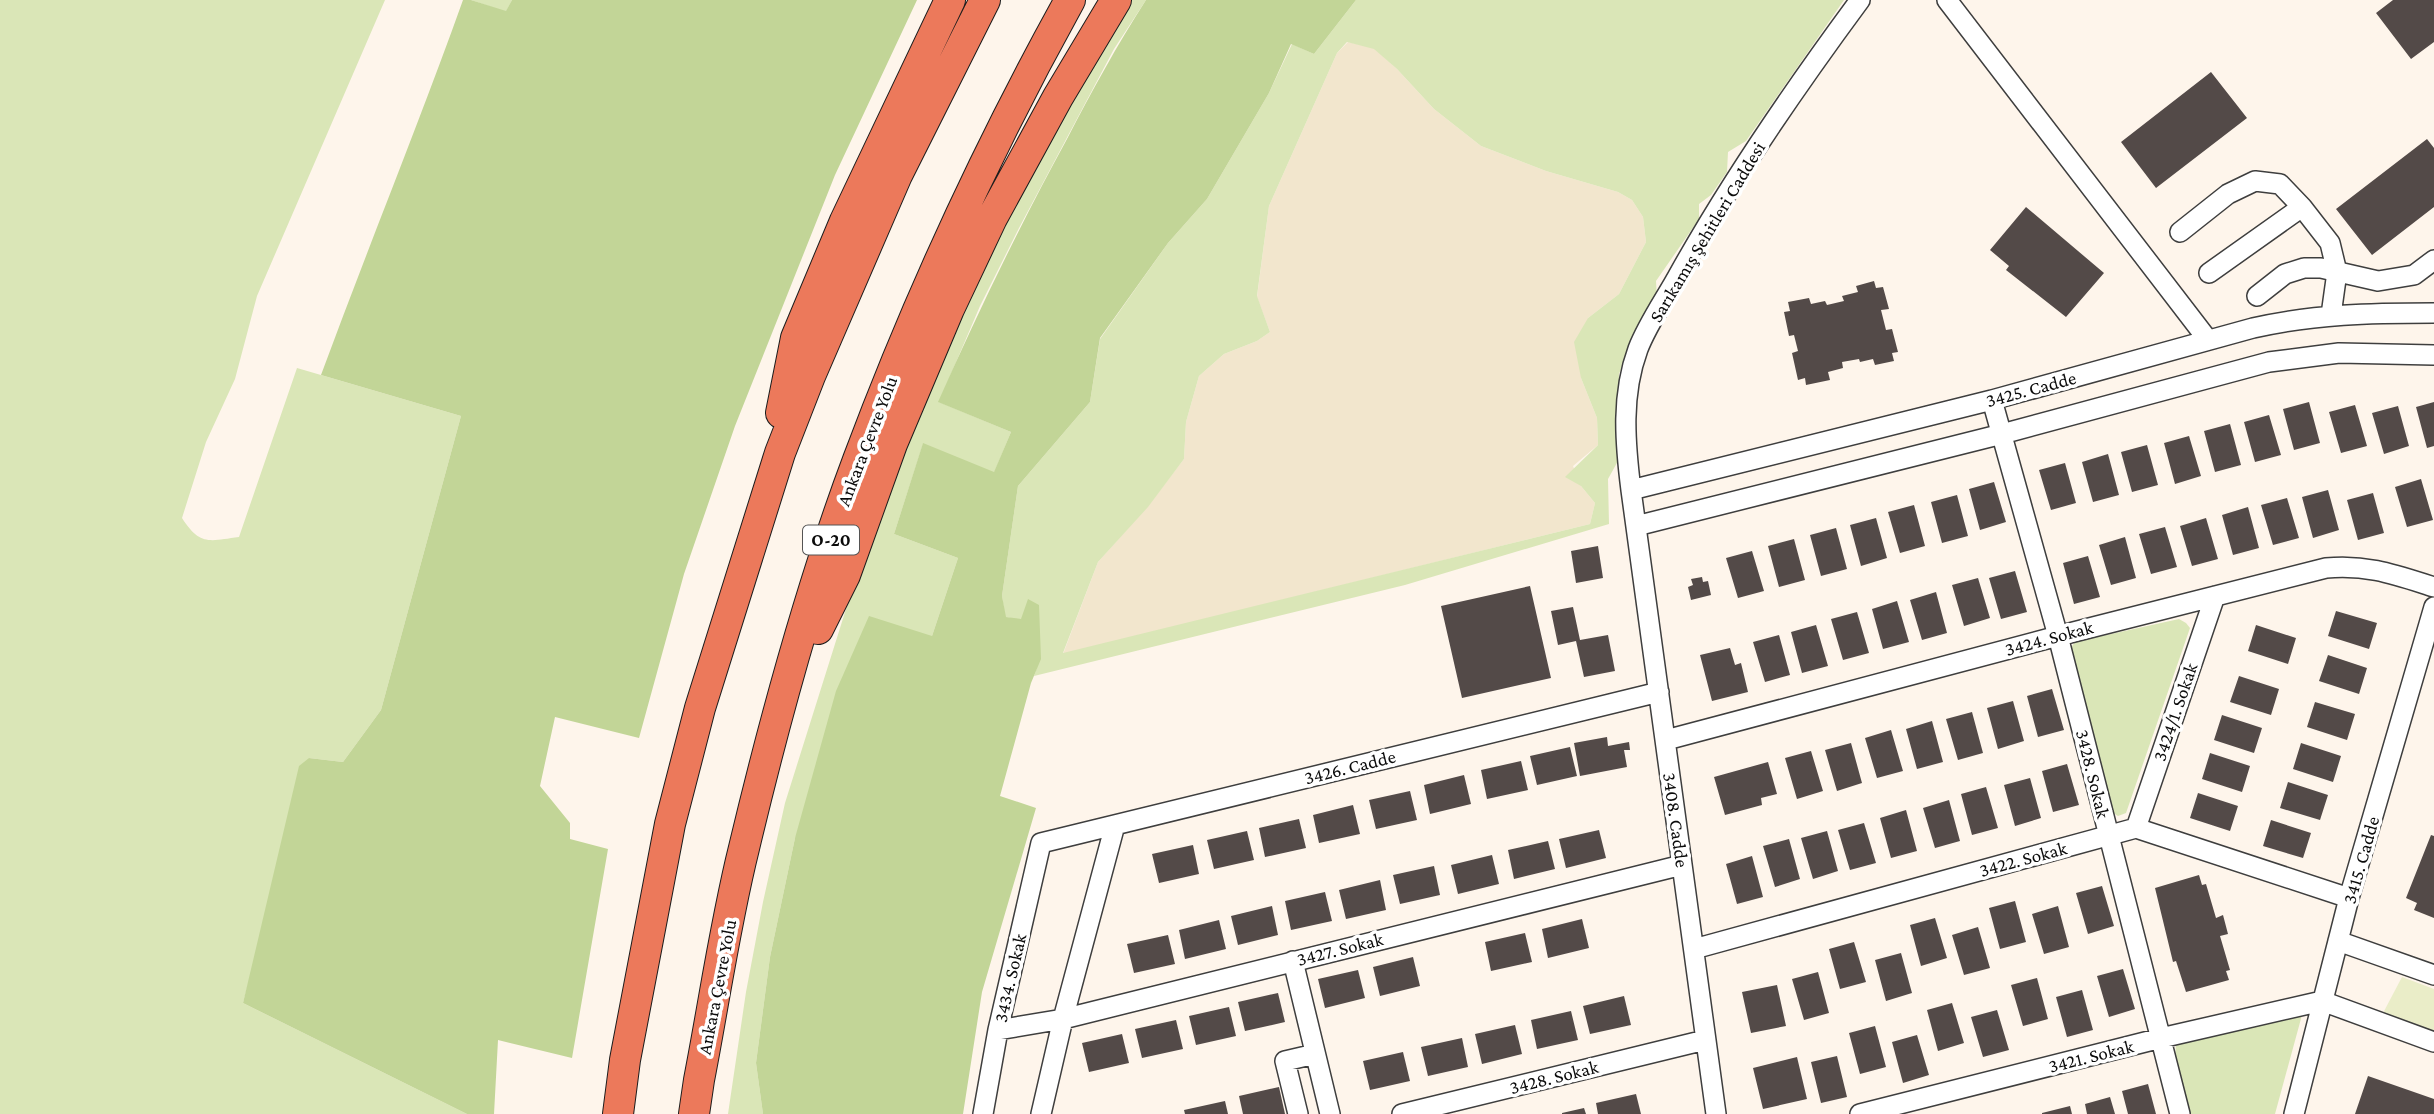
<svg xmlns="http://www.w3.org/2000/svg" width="2434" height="1114" font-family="'Crimson Pro',serif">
<rect width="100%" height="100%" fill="#fef5eb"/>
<!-- farmland -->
<path fill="#f2e6cd" d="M1348,42L1374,48L1397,69L1434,109L1481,146L1546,171L1618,192L1632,200L1643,217L1646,242L1619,294L1588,318L1581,378L1597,418L1598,445L1573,466L1581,486L1595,503L1590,524L1063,654L1098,562L1147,507L1184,459L1186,422L1199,376L1224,354L1257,341L1270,332L1257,297L1269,206L1337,53Z"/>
<!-- green -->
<path fill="#dae6b7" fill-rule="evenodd" d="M0,0H385L257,296L235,379L206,442L182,518C200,546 209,541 239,537L297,368L461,416L381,710L343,762L309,758L243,1003L467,1114H0Z
M471,0H512L506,12Z
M1126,0H1146L1114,49L1019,228L980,306L939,402L1011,432L994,473L923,444L894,534L958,558L932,636L795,838L770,957L756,1063L763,1114H728L746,992L763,902L785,803L846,609L874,527L917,410L1012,202Z
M1356,0H1844L1746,141L1728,152L1727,172L1711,195L1699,204V219L1656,281L1657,299L1630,346L1619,374L1618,461L1608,479L1609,524L1405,585L1034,676C1046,646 1040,622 1005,617L1002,596L1018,486L1090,402L1100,339L1168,243L1207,199L1269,93L1292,44L1314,54ZM1347,42L1374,49L1397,69L1434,109L1481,146L1546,171L1618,192L1632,200L1643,217L1646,242L1619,294L1588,318L1574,342L1581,378L1597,418L1598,445L1565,477L1581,486L1595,503L1590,524L1063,653L1098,562L1148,507L1184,459L1186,422L1199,376L1224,354L1257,341L1270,332L1257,296L1269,206L1337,53Z
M2179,619L2186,623L2190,628L2126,813L2118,816L2113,813L2070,649L2075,642Z
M2302,1015L2275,1114H2189L2175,1057L2176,1044Z"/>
<!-- forest -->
<path fill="#c2d597" d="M463,0H471L506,11L512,0H917L835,175L735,426L684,574L639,738L555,717L540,786L570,823V839L608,849L572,1058L498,1040L494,1114H467L243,1003L299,766L309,758L343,762L381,710L461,416L321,375C367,250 418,126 463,0Z
M1146,0H1356L1314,54L1291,44L1269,93L1207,199L1168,243L1100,338L1090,402L1018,486L1002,596L1006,617L1021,619L1028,599L1039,605L1041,659L1031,683L1000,796L1036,808L982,992L963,1114H763L756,1063L770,957L795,838L836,691L869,616L932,636L958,558L894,534L923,443L994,472L1011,432L938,402C978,312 1020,225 1067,139C1092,91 1117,45 1146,0Z"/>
<!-- pitch -->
<path fill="#eaedc8" d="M2402,977L2434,989V1034L2382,1015Z"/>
<!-- building -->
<path fill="#534a48" d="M2393,0H2434V42L2411,59L2376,13Z
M2211,72L2247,118L2156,188L2121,142Z
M2427,139L2434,148V207L2372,255L2336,209Z
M2026,207L2104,273L2066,317L2006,270L2009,266L1990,250Z
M1874,281L1876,288L1883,287L1889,309L1881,310L1886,330L1892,329L1898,352L1892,353L1894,361L1875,365L1873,359L1860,362L1859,359L1842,362L1843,368L1828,372L1830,380L1806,385L1805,378L1798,380L1792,353L1798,351L1794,335L1789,336L1784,312L1790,311L1788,302L1809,298L1811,304L1825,301L1827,305L1844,301L1842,296L1858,292L1856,286Z
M2309,402L2320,443L2294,450L2283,409Z
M2434,402V446L2427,448L2416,407Z
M2355,405L2367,446L2341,453L2329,412Z
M2398,406L2409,446L2384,454L2372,413Z
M2269,415L2281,455L2255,462L2244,422Z
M2230,424L2241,465L2215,472L2204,431Z
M2189,436L2201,476L2175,484L2164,443Z
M2147,445L2158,485L2132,492L2121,452Z
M2108,454L2119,495L2093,502L2082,462Z
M2065,463L2076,503L2051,510L2039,470Z
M2421,479L2433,520L2407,527L2395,487Z
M1994,482L2006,522L1980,530L1969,489Z
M2328,490L2339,530L2313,538L2302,497Z
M2373,493L2384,533L2358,540L2347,500Z
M1957,495L1968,536L1942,543L1931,502Z
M2287,498L2299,538L2273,545L2261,505Z
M1914,505L1925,546L1900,553L1888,512Z
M2248,507L2259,548L2233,555L2222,515Z
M1876,518L1887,558L1861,566L1850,525Z
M2206,518L2218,559L2192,566L2180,526Z
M2165,527L2177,567L2151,574L2139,534Z
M1836,528L1847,569L1821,576L1810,535Z
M2125,537L2136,578L2111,585L2099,545Z
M1794,539L1805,580L1779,587L1768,546Z
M1598,546L1603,578L1576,583L1571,551Z
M1752,551L1764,591L1738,598L1726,558Z
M2088,556L2100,597L2074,604L2063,563Z
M2015,571L2027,612L2001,619L1989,578Z
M1702,577L1703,582L1708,581L1711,595L1691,600L1688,587L1693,585L1691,579Z
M1978,578L1990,618L1964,626L1952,585Z
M1530,586L1551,678L1462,698L1441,606Z
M1936,592L1947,633L1922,640L1910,600Z
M1897,601L1909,642L1883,649L1872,609Z
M1573,607L1580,640L1608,635L1615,671L1584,677L1576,641L1558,645L1551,611Z
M2336,611L2377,623L2369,649L2328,636Z
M1857,612L1869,653L1843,660L1831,619Z
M1816,625L1828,666L1802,673L1791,632Z
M2256,625L2296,638L2288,664L2248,651Z
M1779,635L1790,675L1765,682L1753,642Z
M1730,648L1735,665L1741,663L1748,692L1712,701L1700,655Z
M2328,655L2367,668L2359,694L2319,681Z
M2239,676L2279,689L2271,715L2230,702Z
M2052,689L2064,730L2038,737L2027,696Z
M2013,701L2024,741L1998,749L1987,708Z
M2315,702L2355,714L2347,740L2307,727Z
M1972,712L1983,753L1958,760L1946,719Z
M2222,715L2262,728L2254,753L2214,740Z
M1932,721L1943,762L1917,769L1906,729Z
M1891,730L1903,771L1877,778L1865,738Z
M1607,737L1608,746L1629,742L1630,750H1624L1627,767L1580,776L1574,743Z
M1851,743L1862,783L1837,791L1825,750Z
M2301,743L2341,756L2333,782L2293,769Z
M1570,747L1577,776L1537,785L1530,756Z
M1811,751L1823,791L1797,799L1785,758Z
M2210,753L2250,766L2242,792L2202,779Z
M1521,761L1528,790L1487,799L1481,770Z
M1768,762L1777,794L1761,798L1762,805L1725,815L1714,777Z
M2067,764L2079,805L2053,812L2042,771Z
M1464,775L1471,804L1430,814L1424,785Z
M2030,778L2041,818L2015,826L2004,785Z
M2288,782L2328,795L2320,820L2280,808Z
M1986,787L1998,828L1972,835L1961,794Z
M1410,791L1417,820L1376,829L1369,800Z
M2198,793L2238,806L2230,831L2190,818Z
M1949,800L1960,841L1935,848L1923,808Z
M1353,805L1360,834L1319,843L1313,815Z
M1906,810L1917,851L1891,858L1880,818Z
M1299,819L1306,848L1265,857L1259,828Z
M2271,820L2311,833L2303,858L2263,846Z
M1864,823L1876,863L1850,870L1838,830Z
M1599,830L1606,858L1566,868L1559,839Z
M1247,831L1254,860L1214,869L1207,840Z
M1827,831L1838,871L1813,879L1801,838Z
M2431,835L2434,836V918L2414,910L2417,903L2406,898Z
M1789,839L1800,879L1775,887L1763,846Z
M1548,841L1555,869L1514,879L1508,850Z
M1193,845L1199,874L1159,883L1152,854Z
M1492,855L1499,884L1458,894L1451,865Z
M1752,856L1763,897L1737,904L1726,864Z
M1434,866L1440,895L1400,904L1393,875Z
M2199,875L2202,885L2206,884L2216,918L2223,915L2228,934L2220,936L2230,970L2226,971L2229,980L2186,992L2176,961L2173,962L2155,888Z
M1380,880L1386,910L1346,919L1339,890Z
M2102,886L2114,926L2088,934L2076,893Z
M1325,892L1332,921L1291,930L1285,901Z
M2015,901L2026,942L2000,949L1989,908Z
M1272,906L1278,935L1238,945L1231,916Z
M2058,906L2069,947L2044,954L2032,914Z
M1935,918L1947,958L1921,966L1910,925Z
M1582,919L1589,948L1548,958L1542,929Z
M1219,920L1226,949L1185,959L1179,930Z
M1978,927L1990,968L1964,975L1952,935Z
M1525,933L1532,962L1491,971L1485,942Z
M1168,935L1175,964L1134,973L1127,944Z
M1854,942L1866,982L1840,989L1829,949Z
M1901,953L1912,993L1886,1001L1875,960Z
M1413,957L1420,986L1380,996L1373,967Z
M2123,969L2135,1009L2109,1017L2097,976Z
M1358,970L1365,998L1325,1008L1318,979Z
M1818,972L1829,1013L1804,1020L1792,979Z
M2037,978L2048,1019L2023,1026L2011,985Z
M1777,985L1786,1026L1751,1033L1742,992Z
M2082,990L2093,1030L2067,1037L2056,997Z
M1278,993L1285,1022L1245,1031L1238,1002Z
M1624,996L1631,1025L1590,1034L1583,1006Z
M1952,1003L1964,1043L1938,1051L1927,1010Z
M1229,1007L1236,1036L1196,1045L1189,1016Z
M1997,1010L2009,1050L1983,1057L1971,1017Z
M1571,1011L1578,1040L1537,1049L1531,1020Z
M1176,1020L1183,1049L1142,1058L1135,1029Z
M1515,1025L1522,1054L1482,1064L1475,1034Z
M1875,1026L1886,1067L1860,1074L1849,1033Z
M1122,1034L1129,1063L1089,1072L1082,1043Z
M1917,1035L1929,1075L1903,1083L1892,1042Z
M1462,1038L1468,1067L1428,1076L1421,1047Z
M1403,1052L1410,1081L1370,1090L1363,1061Z
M1837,1056L1847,1097L1821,1103L1811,1062Z
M1797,1057L1807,1099L1763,1109L1753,1068Z
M2368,1076L2434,1099V1114H2355Z
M2148,1084L2156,1114H2128L2122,1091Z
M1279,1087L1285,1114H1243L1239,1096Z
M1636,1094L1641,1114H1598L1596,1103Z
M2110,1097L2115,1114H2087L2085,1104Z
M1225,1101L1228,1114H1185L1184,1110Z
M2070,1106L2072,1114H2042V1113Z
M1584,1108L1586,1114H1562V1113Z"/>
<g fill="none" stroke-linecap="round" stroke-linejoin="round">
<!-- minor casing -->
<g stroke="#3e3e3e" stroke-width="22">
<path id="minor" d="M1947,0L2208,340
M2180,232L2228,194L2255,181L2280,184L2302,207L2330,243L2337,272L2331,315
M2209,273L2302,207
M2257,296L2285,274L2304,268H2321L2378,281L2414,275L2434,260
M1992,400L2058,636L2180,1114
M1631,490L1992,400L2253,328C2314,314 2372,313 2434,313
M1636,526L2002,434L2269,362L2339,353L2434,355
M1666,740L2058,636L2326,568C2367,564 2396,575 2434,587
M2136,828L2215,596
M2338,941L2434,975
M1694,949L2136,828L2349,898
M1293,961L1330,1114
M998,1030L1063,1019L1682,865
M983,1114L998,1030L1041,843L1659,692
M1041,1114L1063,1019L1115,825
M1298,1114L1285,1061L1315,1054
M1402,1114L1705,1040
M1716,1114L1631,490C1625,442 1621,395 1638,349C1648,323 1666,298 1679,274C1732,179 1795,88 1860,0
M1860,1114L2161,1038L2322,1001L2434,1042
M2294,1114L2349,898L2434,607"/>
</g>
<!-- highway casing -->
<g stroke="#1c1c1c" stroke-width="32">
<path id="highway" d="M781,413L796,338L845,221L950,0
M818,629L845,575L892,444L949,309L992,218L1058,97L1116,0
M618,1114L625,1060L670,824L700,708L780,453L810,376L897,175L985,0
M694,1114L699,1080C714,1003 725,924 744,848C775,718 811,585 858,460C917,302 988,148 1070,0"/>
</g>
<!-- minor -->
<use href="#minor" stroke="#fff" stroke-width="19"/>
<!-- highway -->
<use href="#highway" stroke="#ec795b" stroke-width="30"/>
</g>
<g text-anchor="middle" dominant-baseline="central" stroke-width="7" stroke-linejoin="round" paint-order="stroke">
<!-- shield labels -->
<rect fill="#fff" stroke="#545454" stroke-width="2" x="803" y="525.5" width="56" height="29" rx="5"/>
<g font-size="18" font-weight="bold" fill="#0b0b0b">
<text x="831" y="540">O-20</text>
</g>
<!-- street labels -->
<g font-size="19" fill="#0b0b0b" stroke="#fff">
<text transform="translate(1707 232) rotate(-59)">Sarıkamış Şehitleri Caddesi</text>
<text transform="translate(2031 389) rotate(-15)">3425. Cadde</text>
<text transform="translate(867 441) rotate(-69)">Ankara Çevre Yolu</text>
<text transform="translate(2049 638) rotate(-15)">3424. Sokak</text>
<text transform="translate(2175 712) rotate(-71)">3424/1. Sokak</text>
<text transform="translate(1350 767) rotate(-14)">3426. Cadde</text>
<text transform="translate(2093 774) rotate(76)">3428. Sokak</text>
<text transform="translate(1676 820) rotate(82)">3408. Cadde</text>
<text transform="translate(2023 859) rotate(-15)">3422. Sokak</text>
<text transform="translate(2361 860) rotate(-74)">3415. Cadde</text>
<text transform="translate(1340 949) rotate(-14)">3427. Sokak</text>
<text transform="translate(1010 978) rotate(-77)">3434. Sokak</text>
<text transform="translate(717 987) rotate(-79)">Ankara Çevre Yolu</text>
<text transform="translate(2091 1056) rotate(-14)">3421. Sokak</text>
<text transform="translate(1554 1077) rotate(-14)">3428. Sokak</text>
</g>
</g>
</svg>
